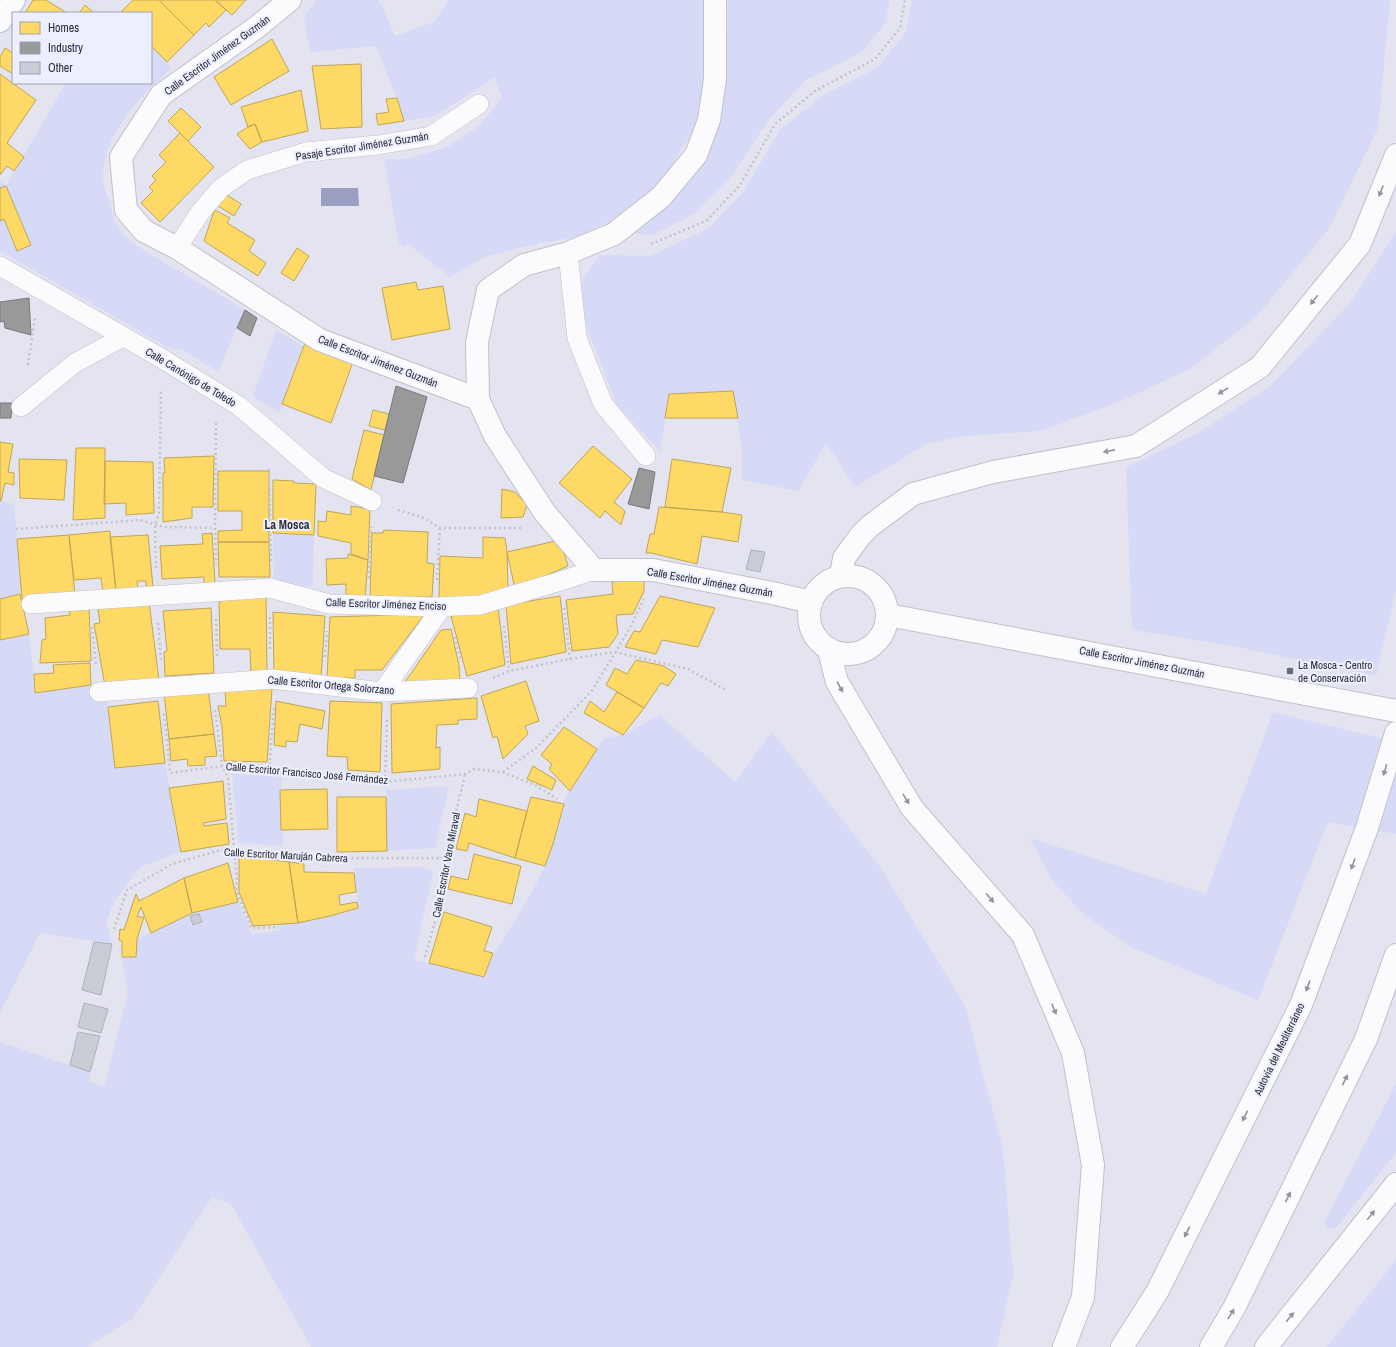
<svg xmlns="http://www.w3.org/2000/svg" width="1396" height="1347" font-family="'Archivo Narrow',sans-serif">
<rect width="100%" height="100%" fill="#e3e4ef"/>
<!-- green -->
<path fill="#d6daf6" d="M317,0H377L382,4L395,36L434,22L449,0H703V85L697,123L672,165L651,190L613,219L579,237L540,243L487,256L450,277L407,243L405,247L399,244L384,159H407L447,147L480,125L502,98L495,77L435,116L404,121L397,98L376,46L310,52L304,16Z
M728,0H890L885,24L861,53L806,80L769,119L730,179L694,214L652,235L635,233L670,204L705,162L721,117L727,75Z
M912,0H1390L1378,128L1329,229L1256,317L1190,369L1121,401L1040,431L965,436L928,443L855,487L826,443L798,491L742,480V448L733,391L669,394L660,451L617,405L584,320L582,279L600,255L650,256L709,228L744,191L780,130L820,97L877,68L906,32Z
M151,46L172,68C141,95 103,133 103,178C103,185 107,194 109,201C112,214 116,227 125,236C136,247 151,254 163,262C191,278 218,293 245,310L218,372L180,348L172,350L0,251V181L6,186L66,83H151Z
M1396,232V590L1376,676L1233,646L1132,630L1126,467L1198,433L1270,386L1350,303Z
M276,330L303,346L279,413L253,396Z
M0,501L14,504L21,585L20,594L0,599Z
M273,533L314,535L313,587L274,583Z
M29,634L35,692L91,685L93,699L108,698L115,768L165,763L181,852L140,867L115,900L106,923L112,944L40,933L0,1013V640Z
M1273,712L1396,742V834L1328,822L1258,1000L1131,947L1086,916L1053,882L1030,838L1206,894Z
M660,715L735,782L772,732L881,868L965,1006L1003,1150L1013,1275L997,1347H311L231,1204L212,1197L133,1318L87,1347H0V1042L90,1072V1082L104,1086L128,994L122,957H136L137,939L192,913L238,902L252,934L281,930L280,924C306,920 333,918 358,908L354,868L421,867L433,871L414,960L429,963L484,977L489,963C507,932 530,899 545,866C554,846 558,825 564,804L565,798L604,738L623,735Z
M232,774L282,777L280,790L281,830L283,835V846L238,843Z
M449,786L435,848L387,851L386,790Z
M1396,1084V1153L1336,1228L1327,1229L1325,1221Z
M1396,1260V1347H1327Z"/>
<!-- water -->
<path fill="#9a9fc2" d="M321,188H358L359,206H321Z"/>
<!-- homes -->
<path fill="#ffd966" stroke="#bfa557" d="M33,0H46L67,13H25Z
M133,0H159L194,35L167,62L151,46V13H120Z
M159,0H215L226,10L209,27L206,23L194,35Z
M215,0H246L232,15Z
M85,5L94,13H79Z
M272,39L289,71L231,105L214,77Z
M5,48L13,53V74L0,66V57Z
M361,64L362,127L321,129L312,66Z
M0,74L36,100L7,143L24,157L14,171L7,166L0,175Z
M301,90L308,131L262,142L255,124L248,127L241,107Z
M397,98L404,121L378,125L376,114L389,112L386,99Z
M181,108L201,127L188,141L168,121Z
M255,124L262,142L250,149L237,134L248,127Z
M180,133L214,167L160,222L141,203L153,191L149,187L156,180L152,176L166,162L159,155Z
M6,186L31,245L17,251L4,219L0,221V188Z
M227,195L241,204L234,216L218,206Z
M215,210L230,218L227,223L255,240L249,251L266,263L258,276L204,241L213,214Z
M297,248L309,256L294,281L281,273Z
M416,282L418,290L443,286L450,329L392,340L382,288Z
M305,343L353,362L331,423L282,404Z
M733,391L738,418H665L669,394Z
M373,410L389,414L385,430L369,426Z
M364,430L384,435L371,490L352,479Z
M0,442L13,444L8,472L14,473V485L5,483L1,501H0Z
M593,446L632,479L614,502L625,511L621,525L605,511L600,518L559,483Z
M76,448H105V518L73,520Z
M214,456L213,507H192V518L163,522V473H165L164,458Z
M19,459L67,460L64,500L20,498Z
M672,459L731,468L722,512L665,507Z
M105,461L153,462L154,513L126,515V503L104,504Z
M218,471H269V542H218V531L242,530V511H218Z
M273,480L294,481V483L316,484L314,535L273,533Z
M502,489L515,492L527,505L523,517L501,518Z
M351,506L370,509L368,560L351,554V543L318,536V521L326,522L327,511L351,515Z
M659,507L722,512L742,515L738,542L702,536L697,564L651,553H646L650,534H654Z
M384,530L428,532L427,563L434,564L432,597L370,598L372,533H383Z
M110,531L116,591L103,592L101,578L74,580L69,535Z
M212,533L215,583L204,584V577L162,579L160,546L203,544L202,534Z
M69,535L75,595L22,599L17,539Z
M148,535L153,587L146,588V581H137L138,589L116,591L110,537Z
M483,537L505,538L507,552L508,591L487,599L439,598L440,556L483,558Z
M560,540L568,566L515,589L507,552Z
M218,542H269L270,577H219Z
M348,554L368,560L365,600L346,596V584L327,585L326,559L348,558Z
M644,578V591L633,614L616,615L618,634L609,647L572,651L566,600L613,594L612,582Z
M20,594L29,634L0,640V599Z
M266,594L267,673L251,674L250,649H220L219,597Z
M560,596L566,652L511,664L506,605Z
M660,596L715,608L698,647L662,640L656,654L625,647L634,631L640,632Z
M149,602L159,680L105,686L94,624L100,623L98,609Z
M89,606L91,661L40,663L42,640L46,639L45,618L70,615L69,607Z
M498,607L505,665L467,676L451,616Z
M211,608L214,673L165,676L164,652L167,651L163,611Z
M273,612L325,616L321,678L274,673Z
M425,614L382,670H355V678H327L330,617Z
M451,629L459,666L460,682L403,685L441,630Z
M636,660L664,666L676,674L668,686L661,683L644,708L606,685L615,668L627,674Z
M90,663L91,685L35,693L34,674L54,673L53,665Z
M526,681L539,721L525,726L528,734L503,759L497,736L493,738L481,696Z
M225,688H272L267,762L224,761L222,727L218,706H226Z
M208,689L214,734L169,739L164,692Z
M617,692L644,708L623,735L584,713L590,701L604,712Z
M477,698V719L458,720V724L437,725L436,748L440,747V769L392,773L391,704Z
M158,701L165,763L115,768L108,707Z
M276,701L325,711L322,729L300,724L297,742L286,741V747L274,745Z
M330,701L382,703L380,772L348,770L347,757L327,756Z
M564,727L597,749L570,791L549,769L552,764L541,755Z
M214,734L217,756L205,757V765L188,766L187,759L171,761L169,739Z
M533,766L556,780L552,790L527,779Z
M223,781L226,819L203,823L204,826L227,823L229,844L181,852L169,788Z
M327,789L328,829L281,830L280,790Z
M337,797H386L387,851L337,852Z
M531,797L564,804L553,844L545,866L515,858L527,811Z
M479,799L527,811L515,858L469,843L467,851L456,849L465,813L476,817Z
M474,854L521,866L512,904L448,889L451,876L468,880Z
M239,856L289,862L298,923L253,926L239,892Z
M289,862L304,864V872L354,873L356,892L339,895L340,905L357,902L358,908L330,916L298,923Z
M228,863L238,902L192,913L184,878Z
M184,878L192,913L151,933L141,907L137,917H144L137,939L136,957H122V941L119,940L120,929L124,930L136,894L139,901Z
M444,912L492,927L484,951L493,953L484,977L429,963Z"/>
<!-- industry -->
<path fill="#999" stroke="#78787b" d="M29,298L31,335L5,328L4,321L0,322V302Z
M245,310L257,318L250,336L237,328Z
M396,386L427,397L403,483L374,476Z
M0,403H12L11,418H0Z
M639,468L655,472L649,509L628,504Z"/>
<!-- building -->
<path fill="#cbcdd6" stroke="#aeb0b8" d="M751,550L765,552L760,572L746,569Z
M199,914L202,922L193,925L190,916Z
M94,942L112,944L101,995L82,990Z
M84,1003L108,1009L101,1033L78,1027Z
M78,1032L100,1036L90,1072L70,1065Z"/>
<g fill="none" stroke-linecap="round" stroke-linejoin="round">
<!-- lane casing -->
<g stroke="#bfc1c9" stroke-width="20">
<path id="lane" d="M177,248L201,211L221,188L247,170L306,152L378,145L431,136L479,104
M568,253L577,338L603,404L646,456
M0,266L161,358L239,406L323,478L372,501
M21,407L75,363L123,337
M31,604L270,588L329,604L435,607L480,605L561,581L594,570
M99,692L272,679L382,692L468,688
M382,692L442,607"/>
</g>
<!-- street casing -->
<g stroke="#bfc1c9" stroke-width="24">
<path id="street" d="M0,21L14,0
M478,399L477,342L488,290L524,265L568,253L614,234L661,197L696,155L709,120L715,79V0"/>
</g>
<!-- secondary casing -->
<g stroke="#bfc1c9" stroke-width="24">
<path id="secondary" d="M290,0L257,27L161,95L121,157L126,210L144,231L177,248L320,340L478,399L495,436L545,513L594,570H653L772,593L811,602
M809 615a39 39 0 1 1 78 0a39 39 0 1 1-78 0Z
M888,615L1396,711"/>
</g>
<!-- highway casing -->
<g stroke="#bfc1c9" stroke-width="24">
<path id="highway" d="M841,576L844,558L861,535L870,526L913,494L993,472L1136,446L1260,367L1360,244L1396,155
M829,650L837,682L912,808L1023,935L1073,1053L1093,1165L1083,1297L1064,1347
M1122,1347L1157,1292L1301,1005L1367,828L1396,733
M1211,1347L1234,1308L1366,1039L1396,955
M1266,1347L1396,1184"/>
</g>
<!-- path -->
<path stroke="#c3c4c9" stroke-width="2.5" stroke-dasharray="2 3" stroke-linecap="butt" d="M651,244L706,221L740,185L775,124L815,91L875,59L900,28L905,0
M28,365L35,317
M216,423L215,528L216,564
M269,469L271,562
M398,510L424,518L440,528H521
M16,529L140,520L164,527L215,528
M156,568L155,524L159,514L161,390
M369,578L371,527
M437,580L440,528
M564,608L570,659
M270,617V652
M216,619L217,656
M158,623L161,660
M504,626L509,671
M92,627L96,666
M455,637L461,662
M325,657L327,631
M493,678L509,671L570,659L615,652L688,669L726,690
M215,710L222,766L228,777L238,895L251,928L279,927
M164,714L170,773L222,766L385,782L465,774L474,769L502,772L535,785L557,799
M269,770L274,706
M503,772L536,748L591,692L630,628L644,599
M385,782L387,719
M114,929L127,890L172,864L221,850L322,858H445
M425,957L442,897L445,858L465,774"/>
<!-- lane -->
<use href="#lane" stroke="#fbfbfd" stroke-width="19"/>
<!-- street -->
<use href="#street" stroke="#fbfbfd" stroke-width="22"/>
<!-- secondary -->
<use href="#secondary" stroke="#fbfbfd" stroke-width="22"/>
<!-- highway -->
<use href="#highway" stroke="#fbfbfd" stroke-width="22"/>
</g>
<!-- one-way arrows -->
<defs><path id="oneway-solid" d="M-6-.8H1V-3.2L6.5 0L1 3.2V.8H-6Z"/></defs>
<g fill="#939498">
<use href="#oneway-solid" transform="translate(1381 191) rotate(112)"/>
<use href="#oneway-solid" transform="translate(1314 300) rotate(129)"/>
<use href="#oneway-solid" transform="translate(1223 391) rotate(148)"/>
<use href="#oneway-solid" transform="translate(1109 451) rotate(169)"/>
<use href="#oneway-solid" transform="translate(840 687) rotate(61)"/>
<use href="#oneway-solid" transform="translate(1385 770) rotate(107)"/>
<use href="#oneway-solid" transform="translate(906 799) rotate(59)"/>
<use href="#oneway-solid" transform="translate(1353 864) rotate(110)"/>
<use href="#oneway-solid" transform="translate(990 898) rotate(49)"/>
<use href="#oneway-solid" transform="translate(1308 986) rotate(110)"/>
<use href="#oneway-solid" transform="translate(1054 1009) rotate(67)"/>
<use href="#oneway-solid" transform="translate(1345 1080) rotate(-64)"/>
<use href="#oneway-solid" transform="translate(1245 1116) rotate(117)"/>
<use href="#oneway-solid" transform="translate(1288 1197) rotate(-64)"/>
<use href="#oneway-solid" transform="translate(1371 1215) rotate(-51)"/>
<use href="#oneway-solid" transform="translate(1187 1232) rotate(117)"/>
<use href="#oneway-solid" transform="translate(1231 1314) rotate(-59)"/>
<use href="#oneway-solid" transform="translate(1290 1317) rotate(-51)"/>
</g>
<!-- markers -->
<rect fill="#6b6c75" stroke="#ecefff" stroke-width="1.5" x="1286" y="667" width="8" height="8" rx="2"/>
<g text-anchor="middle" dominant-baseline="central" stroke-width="4" stroke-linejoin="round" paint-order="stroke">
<!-- street labels -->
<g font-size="11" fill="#2b2c34" stroke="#ecefff">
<text transform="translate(217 55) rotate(-36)">Calle Escritor Jiménez Guzmán</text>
<text transform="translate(362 146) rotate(-9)">Pasaje Escritor Jiménez Guzmán</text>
<text transform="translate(378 361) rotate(21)">Calle Escritor Jiménez Guzmán</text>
<text transform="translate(191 377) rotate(31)">Calle Canónigo de Toledo</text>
<text transform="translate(710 582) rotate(10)">Calle Escritor Jiménez Guzmán</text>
<text transform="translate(386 604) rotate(2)">Calle Escritor Jiménez Enciso</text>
<text transform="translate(1142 662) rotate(11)">Calle Escritor Jiménez Guzmán</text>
<text transform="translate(331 685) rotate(5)">Calle Escritor Ortega Solorzano</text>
<text transform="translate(307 773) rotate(5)">Calle Escritor Francisco José Fernández</text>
<text transform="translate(286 855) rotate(3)">Calle Escritor Maruján Cabrera</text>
<text transform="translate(446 865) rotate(-79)">Calle Escritor Varo Miraval</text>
<text transform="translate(1279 1049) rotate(-64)">Autovía del Mediterráneo</text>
</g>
<!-- poi labels -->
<g font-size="11" fill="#2b2c34" stroke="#ecefff" text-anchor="start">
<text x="1298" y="665">La Mosca - Centro<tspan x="1298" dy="13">de Conservación</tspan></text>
</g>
<!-- neighbourhood labels -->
<g font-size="12" font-weight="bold" fill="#2b2c34" stroke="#ecefff">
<text x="287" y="525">La Mosca</text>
</g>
</g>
<!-- legend -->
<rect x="12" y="12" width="140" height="72" fill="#ecefff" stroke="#9fa1ae"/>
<rect x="20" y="22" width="20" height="12" fill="#ffd966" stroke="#9fa1ae"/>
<text x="48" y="32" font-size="12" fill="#2b2c34">Homes</text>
<rect x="20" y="42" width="20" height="12" fill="#999999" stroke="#9fa1ae"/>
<text x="48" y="52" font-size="12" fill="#2b2c34">Industry</text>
<rect x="20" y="62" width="20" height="12" fill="#cbcdd6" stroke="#9fa1ae"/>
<text x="48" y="72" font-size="12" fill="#2b2c34">Other</text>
</svg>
